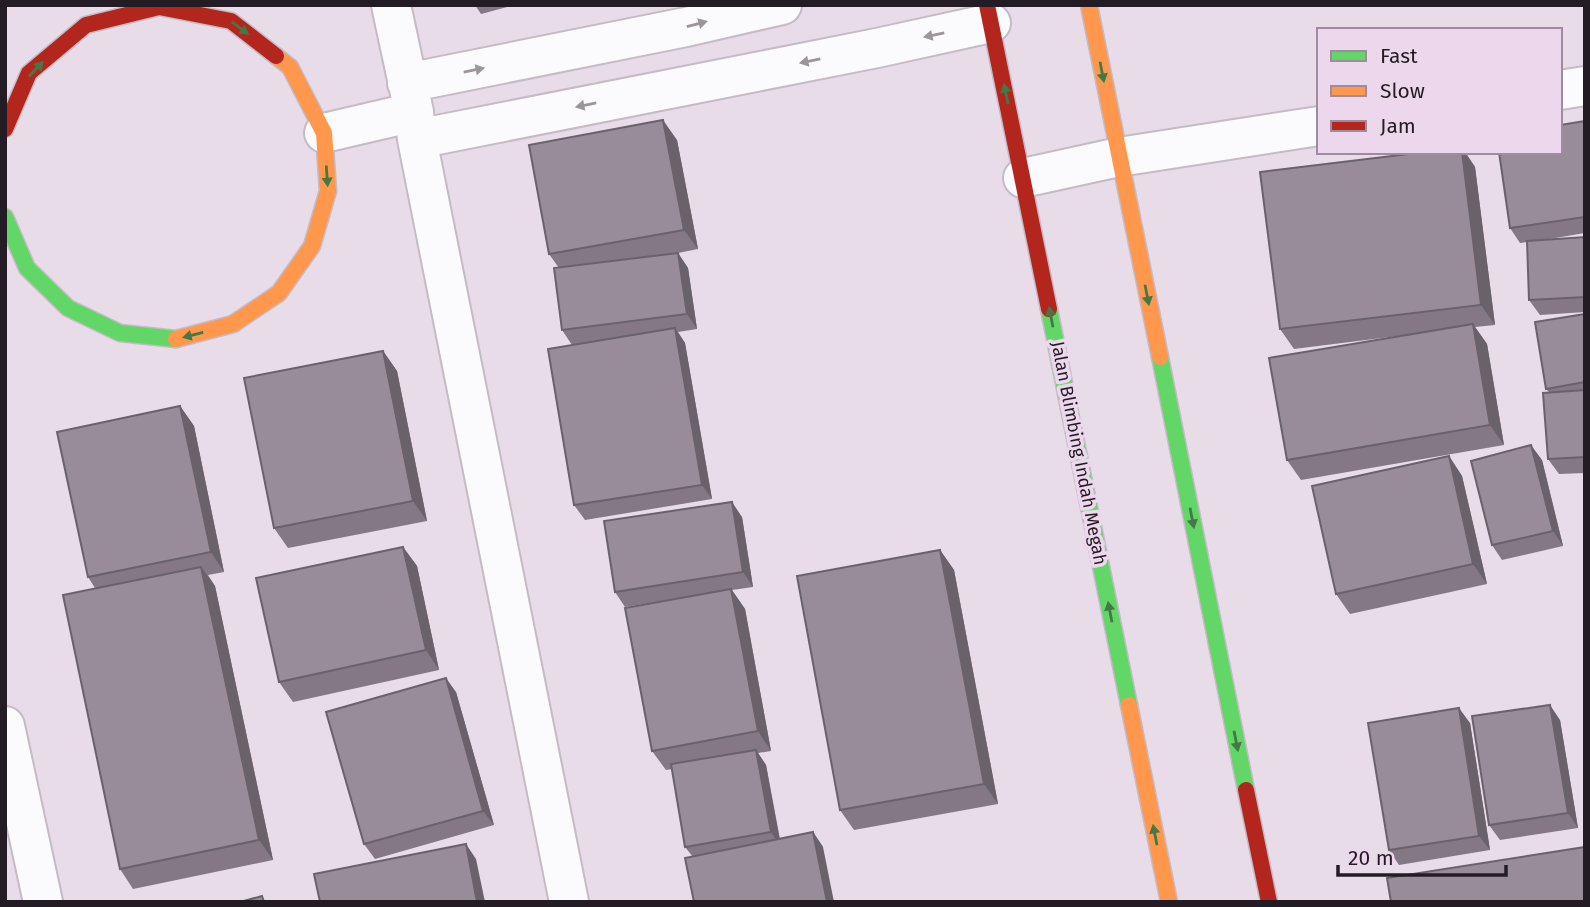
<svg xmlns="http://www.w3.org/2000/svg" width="1590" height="907" font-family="'Fira Sans',sans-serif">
<rect width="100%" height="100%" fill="#e7dce8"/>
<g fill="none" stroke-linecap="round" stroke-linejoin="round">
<!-- street casing -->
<g stroke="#c5bbc5" stroke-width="42">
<path id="street" d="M391,5L414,112L417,139L569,902
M407,83L686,27L782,5
M1560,90L1585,86
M324,133L414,112
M417,139L877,48L991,23
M1023,178L1119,157L1319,126
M5,726L43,902"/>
</g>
<!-- fast casing -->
<g stroke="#c5bbc5" stroke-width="19">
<path id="fast" d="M5,217L27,268L68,308L120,333L176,339
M1049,309L1129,705
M1160,357L1246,790"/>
</g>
<!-- slow casing -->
<g stroke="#c5bbc5" stroke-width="19">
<path id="slow" d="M1089,5L1160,357
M176,339L233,324L279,293L312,246L328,191L324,133L290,67L276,56
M1129,705L1169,902"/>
</g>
<!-- jam casing -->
<g stroke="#c5bbc5" stroke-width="19">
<path id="jam" d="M987,5L1049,309
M5,129L29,73L86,25L159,7L231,21L276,56
M1246,790L1269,902"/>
</g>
<!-- street -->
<use href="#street" stroke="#fbfafc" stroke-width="38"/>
<!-- fast -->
<use href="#fast" stroke="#63d668" stroke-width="16"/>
<!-- slow -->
<use href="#slow" stroke="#ff974d" stroke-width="16"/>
<!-- jam -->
<use href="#jam" stroke="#b3261e" stroke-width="16"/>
</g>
<!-- wall -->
<path fill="#837883" d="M475,5H515L481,14Z
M1585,121V233L1543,240L1585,237V312L1540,315L1529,300L1527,242L1520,243L1510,228Z
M677,140L698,249L678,253L688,268L697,329L678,332L685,343L712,499L585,520L574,505L572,345L562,330L559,268L549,254Z
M1425,152H1465L1475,167L1495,325L1475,327L1487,344L1504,445L1301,480L1287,460L1406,335L1294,349L1280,329Z
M1585,314V473L1559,474L1548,459L1549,392L1546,389Z
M383,351L397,371L427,521L288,548L274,528Z
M180,406L194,426L224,572L208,575L215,586L273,860L133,889L120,869L95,588L88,577Z
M1449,456L1462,476L1487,584L1350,614L1336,594Z
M1542,460L1563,546L1502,560L1492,545Z
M742,517L753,587L732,590L745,609L771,751L758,753L766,765L780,839L813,832L823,847L693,857L685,847L672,769L666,770L652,751L675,599L625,607L615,592Z
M403,547L417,566L439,670L293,702L279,682Z
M940,550L954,570L998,804L854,830L840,810Z
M456,692L494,825L375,859L364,844Z
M1560,720L1578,828L1500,840L1489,825Z
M1470,723L1490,850L1399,865L1389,850Z"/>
<!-- shaded-wall -->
<path fill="#6a626a" d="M663,120L677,140L698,249L684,230Z
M1462,152H1465L1475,167L1495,325L1481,305Z
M678,253L688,268L697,329L687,314Z
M1473,324L1487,344L1504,445L1490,425Z
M675,328L685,343L712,499L702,485Z
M383,351L397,371L427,521L413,501Z
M180,406L194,426L224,572L211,552Z
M1531,445L1542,460L1563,546L1553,531Z
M1449,456L1462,476L1487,584L1473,564Z
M732,502L742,517L753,587L743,572Z
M403,547L417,566L439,670L426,650Z
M940,550L954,570L998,804L984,784Z
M201,567L215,586L273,860L259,840Z
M731,589L745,609L771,751L758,731Z
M446,678L456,692L494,825L483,811Z
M1550,705L1560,720L1578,828L1568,813Z
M1459,708L1470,723L1490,850L1479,836Z
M756,750L766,765L781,847L771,832Z
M813,832L823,847L834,902H827Z
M466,844L476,859L485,902H477Z"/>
<!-- building -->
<path fill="#988c98" stroke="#6a626a" stroke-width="2" d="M663,120L684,230L549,254L529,145Z
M1585,121V217L1510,228L1499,152H1560V125Z
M1425,152H1462L1481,305L1280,329L1260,172Z
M1585,237V297L1529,300L1527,241Z
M678,253L687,314L562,330L554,268Z
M1585,314V382L1546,389L1535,322Z
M1473,324L1490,425L1287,460L1269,358Z
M675,328L702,485L574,505L548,349Z
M383,351L413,501L274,528L244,378Z
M1585,390V457L1548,459L1543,393Z
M180,406L211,552L88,577L57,432Z
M1531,445L1553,531L1492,545L1471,461Z
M1449,456L1473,564L1336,594L1312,486Z
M732,502L743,572L615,592L604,521Z
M403,547L426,650L279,682L256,578Z
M940,550L984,784L840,810L797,576Z
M201,567L259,840L120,869L63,595Z
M731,589L758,731L652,751L625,608Z
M446,678L483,811L364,844L326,712Z
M1550,705L1568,813L1489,825L1472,716Z
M1459,708L1479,836L1389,850L1368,723Z
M756,750L771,832L685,847L671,764Z
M813,832L827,902H694L685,858Z
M466,844L477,902H320L314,874Z
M1585,847V902H1391L1387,878Z
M262,896L264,902H240Z"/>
<!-- one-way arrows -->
<defs><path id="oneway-solid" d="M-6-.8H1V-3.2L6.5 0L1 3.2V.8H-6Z" transform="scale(1.75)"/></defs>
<g fill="#9a969b">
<use href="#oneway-solid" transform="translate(697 24) rotate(-15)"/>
<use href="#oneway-solid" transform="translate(934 35) rotate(168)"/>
<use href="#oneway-solid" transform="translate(810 61) rotate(169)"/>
<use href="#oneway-solid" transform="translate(474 70) rotate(-11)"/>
<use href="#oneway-solid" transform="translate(586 105) rotate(169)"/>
</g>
<g fill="#447946">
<use href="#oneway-solid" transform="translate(240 28) rotate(37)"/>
<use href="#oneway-solid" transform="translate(36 69) rotate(-46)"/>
<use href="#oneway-solid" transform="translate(1102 72) rotate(79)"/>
<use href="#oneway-solid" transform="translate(1006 94) rotate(-102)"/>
<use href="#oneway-solid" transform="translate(327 176) rotate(86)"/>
<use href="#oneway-solid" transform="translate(1147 295) rotate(79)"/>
<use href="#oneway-solid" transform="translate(1051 317) rotate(-101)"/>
<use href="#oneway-solid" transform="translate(193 335) rotate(166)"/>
<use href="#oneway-solid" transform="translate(1192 518) rotate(79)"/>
<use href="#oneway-solid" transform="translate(1110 612) rotate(-101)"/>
<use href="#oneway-solid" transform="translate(1236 741) rotate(79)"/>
<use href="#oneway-solid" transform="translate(1155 835) rotate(-101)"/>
</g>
<g text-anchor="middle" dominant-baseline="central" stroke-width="7" stroke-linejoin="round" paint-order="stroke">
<!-- street labels -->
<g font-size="18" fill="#241c24" stroke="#ecd7ed">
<text transform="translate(1079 453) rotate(79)">Jalan Blimbing Indah Megah</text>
</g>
</g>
<!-- border -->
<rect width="1590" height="907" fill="none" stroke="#241c24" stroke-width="14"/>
<!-- legend -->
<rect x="1317" y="28" width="245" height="126" fill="#ecd7ed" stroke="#9c8c9d" stroke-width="2"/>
<rect x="1331" y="51" width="35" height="10" fill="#63d668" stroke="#9c8c9d" stroke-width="2"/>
<text x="1380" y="63" font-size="21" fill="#241c24">Fast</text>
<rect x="1331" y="86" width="35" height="10" fill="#ff974d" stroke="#9c8c9d" stroke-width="2"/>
<text x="1380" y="98" font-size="21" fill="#241c24">Slow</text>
<rect x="1331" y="121" width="35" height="10" fill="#b3261e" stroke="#9c8c9d" stroke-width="2"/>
<text x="1380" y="133" font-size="21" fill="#241c24">Jam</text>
<!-- scale -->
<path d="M1338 865v10h168v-10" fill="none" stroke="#241c24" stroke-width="3.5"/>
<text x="1348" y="865" font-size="21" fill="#241c24" stroke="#ecd7ed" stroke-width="5" paint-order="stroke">20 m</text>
</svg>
